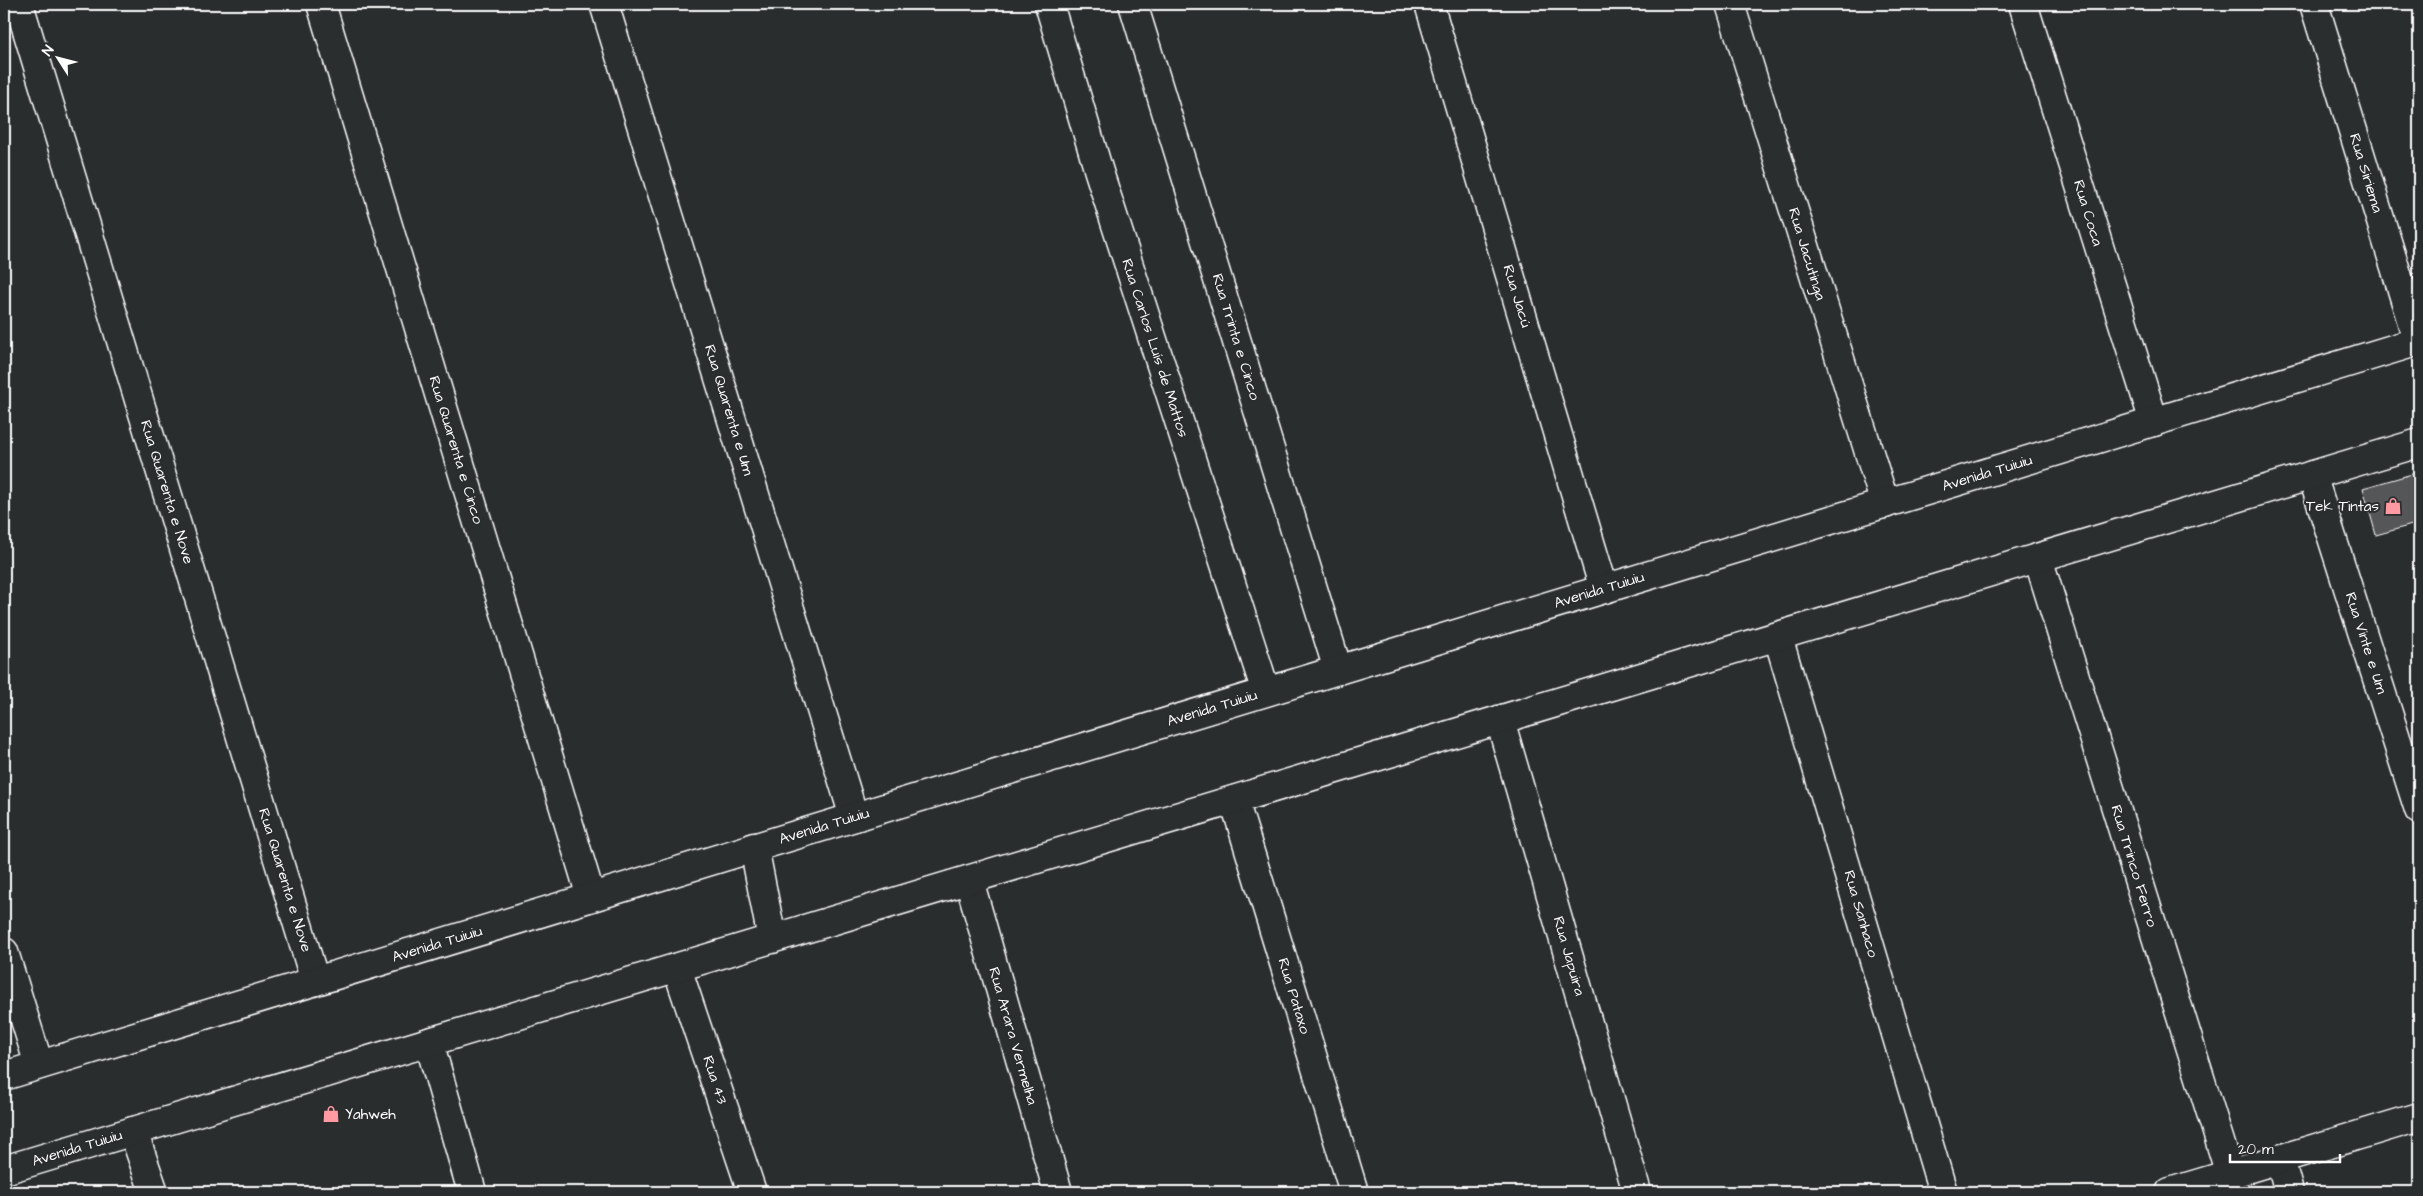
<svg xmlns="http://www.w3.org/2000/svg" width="2423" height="1196" font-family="'Architects Daughter',sans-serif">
<rect width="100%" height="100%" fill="#2a2d2e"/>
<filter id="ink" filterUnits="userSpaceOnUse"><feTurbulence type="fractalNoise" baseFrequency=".02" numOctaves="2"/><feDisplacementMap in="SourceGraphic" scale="10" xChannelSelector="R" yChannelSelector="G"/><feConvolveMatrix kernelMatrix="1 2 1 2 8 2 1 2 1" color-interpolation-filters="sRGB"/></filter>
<g filter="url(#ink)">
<!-- building -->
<path fill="#555758" stroke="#fff" d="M2419,472V523L2376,535L2363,488Z"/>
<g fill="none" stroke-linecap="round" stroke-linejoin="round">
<!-- street casing -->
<g stroke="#fff" stroke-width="31">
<path id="street" d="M19,4L315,981
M321,4L591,897
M604,4L854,817
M1133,4L1338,670
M1429,4L1604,589
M1730,4L1885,504
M2023,4L2154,422
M2314,4L2418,342
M2312,475L2419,810
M2038,558L2230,1174
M1778,637L1943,1192
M1500,720L1637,1192
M1234,800L1354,1192
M969,880L1058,1192
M4,952L39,1065
M677,968L752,1192
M429,1042L472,1192
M133,1131L154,1192
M2280,1159L2289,1192"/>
</g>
<!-- secondary casing -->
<g stroke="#fff" stroke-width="31">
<path id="secondary" d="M1049,4L1099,172L1266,692
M754,847L772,939
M4,1076L2419,341
M4,1170L2419,443
M2170,1192L2419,1117"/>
</g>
<!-- street -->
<use href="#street" stroke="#2a2d2e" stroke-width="28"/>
<!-- secondary -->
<use href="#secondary" stroke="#2a2d2e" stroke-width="28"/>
</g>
</g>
<!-- icons -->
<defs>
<g id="shop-bare" transform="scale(1.35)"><path d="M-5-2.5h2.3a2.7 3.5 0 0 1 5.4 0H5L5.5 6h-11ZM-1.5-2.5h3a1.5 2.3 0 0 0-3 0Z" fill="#ff9aa2" stroke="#2a2d2e" stroke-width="2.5" paint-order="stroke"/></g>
</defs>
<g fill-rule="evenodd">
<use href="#shop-bare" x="2393" y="506"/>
<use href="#shop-bare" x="331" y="1114"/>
</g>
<g text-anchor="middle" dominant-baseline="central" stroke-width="4" stroke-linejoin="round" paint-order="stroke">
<!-- street labels -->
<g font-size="15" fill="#fff" stroke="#2a2d2e">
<text transform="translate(2366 173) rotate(73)">Rua Siriema</text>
<text transform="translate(2088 213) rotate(73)">Rua Coca</text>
<text transform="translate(1807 254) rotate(73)">Rua Jacutinga</text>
<text transform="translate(1517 296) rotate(73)">Rua Jacú</text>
<text transform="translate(1236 337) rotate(73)">Rua Trinta e Cinco</text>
<text transform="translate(1155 348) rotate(72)">Rua Carlos Luís de Mattos</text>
<text transform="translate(729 410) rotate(73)">Rua Quarenta e Um</text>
<text transform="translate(456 450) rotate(73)">Rua Quarenta e Cinco</text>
<text transform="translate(1987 473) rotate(-17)">Avenida Tuiuiu</text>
<text transform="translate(167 492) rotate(73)">Rua Quarenta e Nove</text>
<text transform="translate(1599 590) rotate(-17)">Avenida Tuiuiu</text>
<text transform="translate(2366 643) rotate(72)">Rua Vinte e Um</text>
<text transform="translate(1212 708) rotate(-17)">Avenida Tuiuiu</text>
<text transform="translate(824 826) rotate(-17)">Avenida Tuiuiu</text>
<text transform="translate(2134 866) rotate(73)">Rua Trinco Ferro</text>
<text transform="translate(285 880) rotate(73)">Rua Quarenta e Nove</text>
<text transform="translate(1861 914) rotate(74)">Rua Sanhaco</text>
<text transform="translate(437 944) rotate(-17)">Avenida Tuiuiu</text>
<text transform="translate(1569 956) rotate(74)">Rua Japuira</text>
<text transform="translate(1294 996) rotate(73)">Rua Pataxo</text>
<text transform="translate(1013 1036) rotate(74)">Rua Arara Vermelha</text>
<text transform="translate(715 1080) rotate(72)">Rua 43</text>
<text transform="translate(77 1148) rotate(-17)">Avenida Tuiuiu</text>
</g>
<!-- poi labels -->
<g font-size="15" fill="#fff" stroke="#2a2d2e" text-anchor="end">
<text x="2379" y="506">Tek Tintas</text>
<text x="345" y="1114" text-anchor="start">Yahweh</text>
</g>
</g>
<!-- margin -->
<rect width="2423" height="1196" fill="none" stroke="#2a2d2e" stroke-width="20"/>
<rect x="10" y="10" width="2403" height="1176" fill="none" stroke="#fff" stroke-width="2" filter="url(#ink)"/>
<!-- north arrow -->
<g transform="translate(58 58) rotate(306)" stroke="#2a2d2e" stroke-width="4" paint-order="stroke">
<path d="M0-4L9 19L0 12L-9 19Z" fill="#ffffff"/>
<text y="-8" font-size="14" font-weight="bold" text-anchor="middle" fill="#ffffff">N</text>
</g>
<!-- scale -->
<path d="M2230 1154v8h110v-8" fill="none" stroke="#ffffff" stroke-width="2.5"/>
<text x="2238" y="1154" font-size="15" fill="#ffffff" stroke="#2a2d2e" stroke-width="4" paint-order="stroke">20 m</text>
</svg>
